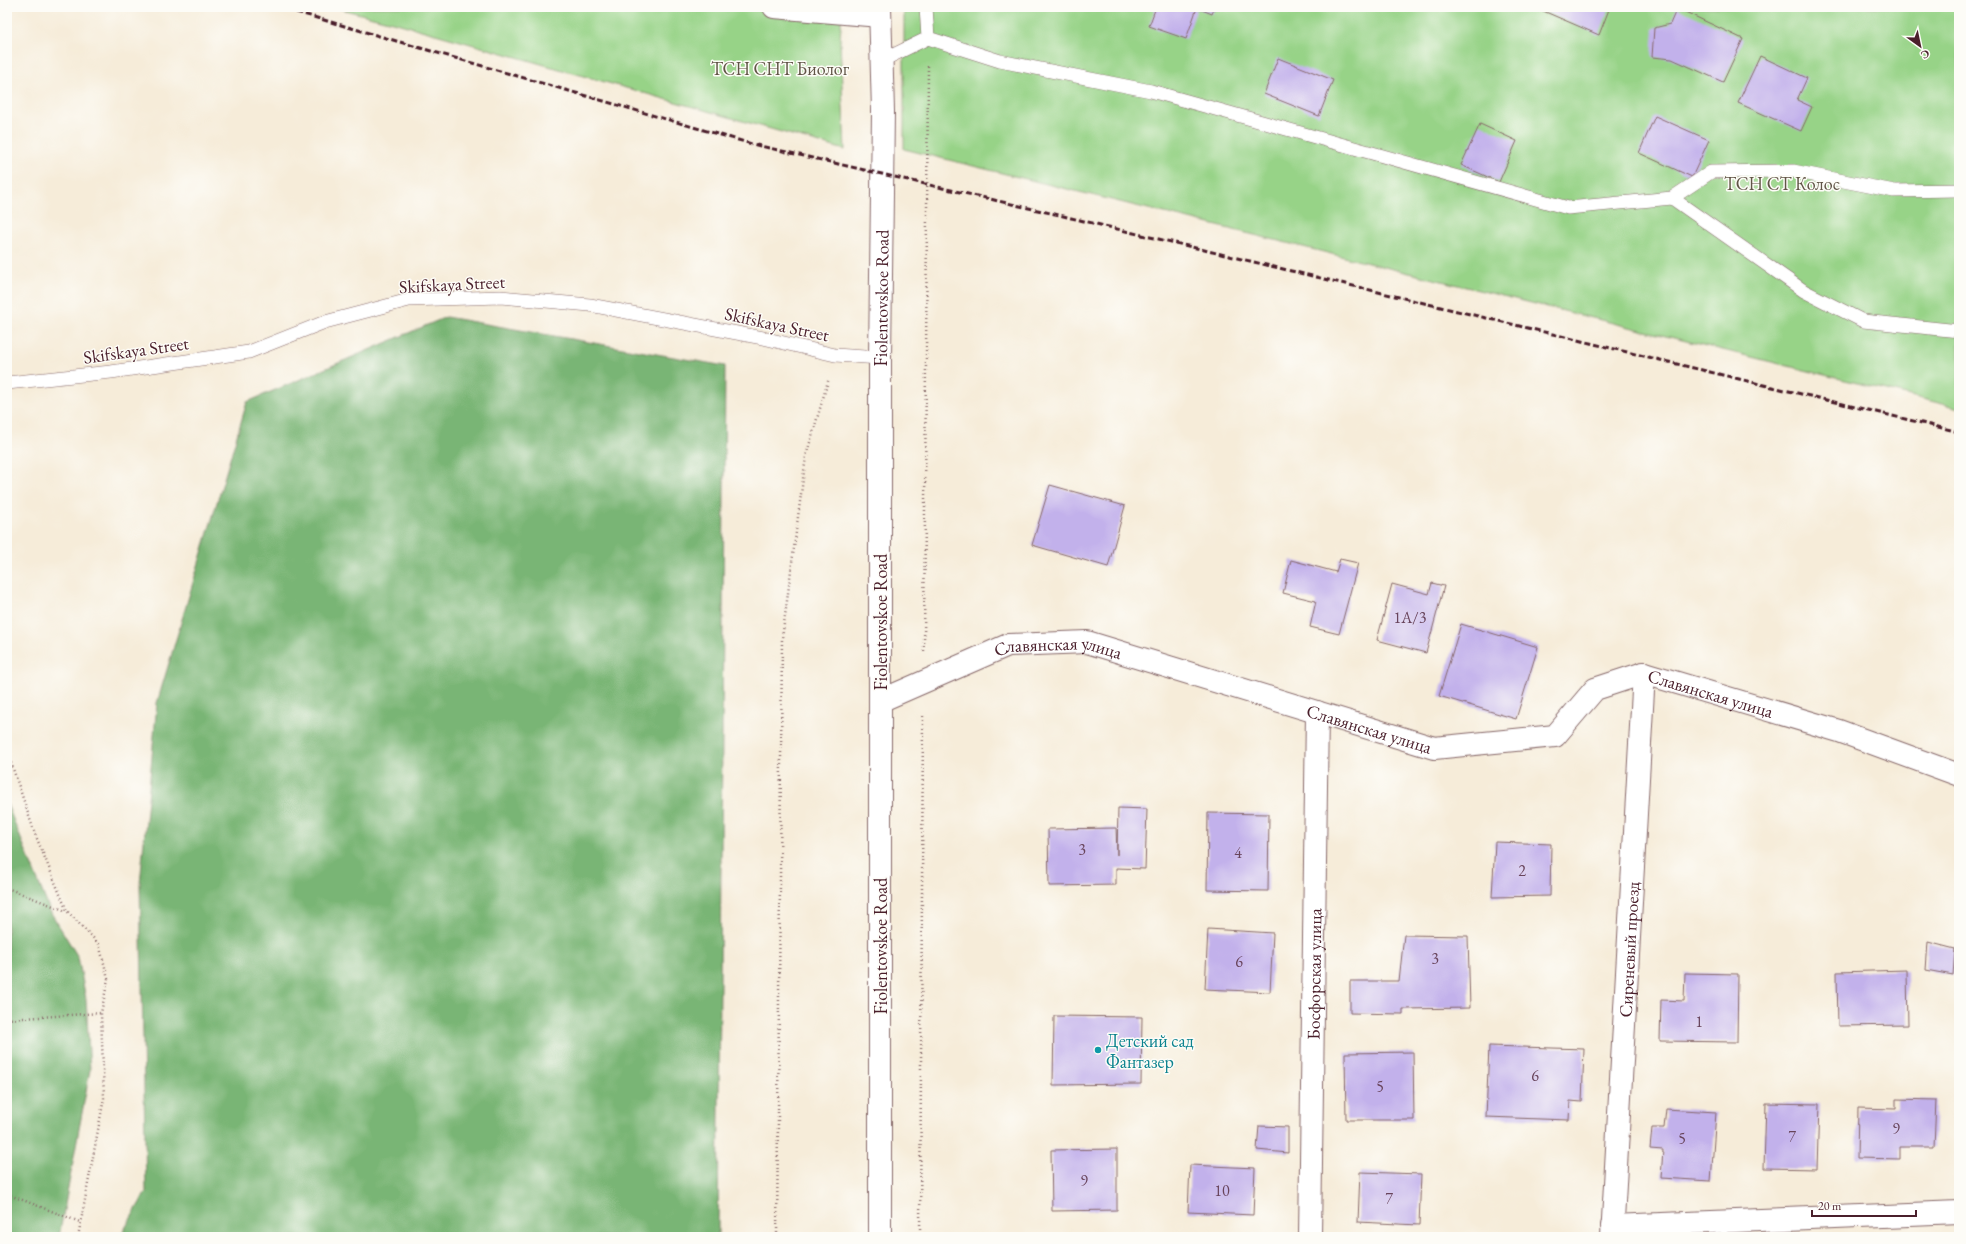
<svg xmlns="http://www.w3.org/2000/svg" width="1966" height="1244" font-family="'EB Garamond',serif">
<rect width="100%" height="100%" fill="#fdfcf7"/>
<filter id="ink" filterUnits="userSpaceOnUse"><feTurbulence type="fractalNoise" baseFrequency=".025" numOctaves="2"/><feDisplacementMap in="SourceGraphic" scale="8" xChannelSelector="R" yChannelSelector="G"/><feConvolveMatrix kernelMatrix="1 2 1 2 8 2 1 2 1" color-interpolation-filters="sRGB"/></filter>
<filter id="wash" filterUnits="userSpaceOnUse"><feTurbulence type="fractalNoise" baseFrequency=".012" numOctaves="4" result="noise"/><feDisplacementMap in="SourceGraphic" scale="16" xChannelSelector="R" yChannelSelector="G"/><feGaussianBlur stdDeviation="0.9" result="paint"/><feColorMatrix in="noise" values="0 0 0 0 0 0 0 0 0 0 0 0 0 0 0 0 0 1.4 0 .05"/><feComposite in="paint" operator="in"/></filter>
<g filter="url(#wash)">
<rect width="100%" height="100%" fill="#f6ecd9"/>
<!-- green -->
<path fill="#97d387" stroke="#707959" d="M333,7H842L840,42L845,150L400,24Z
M904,7H1959V408L904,149Z"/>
<!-- forest -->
<path fill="#79b574" stroke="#626a50" d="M446,317L725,366L718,1237H120L146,1192L140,884L157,703L247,402Z
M7,804L50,911L78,957L86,999L90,1070L59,1237H7Z"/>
<g id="blocks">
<!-- building -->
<path fill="#c2b1eb" d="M1156,7H1215L1212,14L1197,8L1186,39L1149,26Z
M1534,7H1610L1599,35Z
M1677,8L1743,39L1723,82L1672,59L1652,57L1654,28L1670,24Z
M1760,56L1807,78L1797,100L1812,107L1801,131L1738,103Z
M1278,58L1333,80L1319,116L1264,94Z
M1655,116L1709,140L1692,177L1639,153Z
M1480,124L1517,141L1499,182L1461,165Z
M1050,485L1125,506L1108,567L1032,545Z
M1340,559L1358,563L1339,634L1310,627L1316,601L1283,593L1291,560L1336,572Z
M1432,583L1444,586L1426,653L1377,640L1392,584L1429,594Z
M1461,624L1538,647L1516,719L1439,696Z
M1118,808L1147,809L1145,869L1116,868V885L1049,886L1048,829L1116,828L1117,855Z
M1208,813L1269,814L1268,891L1207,890Z
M1495,842L1551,844L1550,896L1492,897Z
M1208,929L1273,933L1270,992L1205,989Z
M1404,935L1468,936L1470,1008L1403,1009V1014L1350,1013V981H1399Z
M1928,942L1955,949L1953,975L1926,970Z
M1907,970L1908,1025L1838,1026L1837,972Z
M1685,973L1738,974L1737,1042L1660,1041L1661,1000L1684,1001Z
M1054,1016L1142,1017L1141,1084L1053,1085Z
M1489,1046L1584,1049L1582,1102L1570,1101L1569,1120L1486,1117Z
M1413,1052L1414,1120H1346L1345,1053Z
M1896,1099L1936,1100L1934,1147H1900V1159L1857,1158L1858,1108L1896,1109Z
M1766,1103L1819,1104L1817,1169L1764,1168Z
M1666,1109L1716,1112L1711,1181L1661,1178L1663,1150L1650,1149L1652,1128H1664Z
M1259,1126L1288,1127V1153L1257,1150Z
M1958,1132L1959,1168H1956Z
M1117,1149V1210L1052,1211L1051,1150Z
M1190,1165L1255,1168L1253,1215L1188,1212Z
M1360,1172L1421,1174L1419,1225L1358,1222Z"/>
</g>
</g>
<g filter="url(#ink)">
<use href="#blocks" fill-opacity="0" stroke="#866768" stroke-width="1"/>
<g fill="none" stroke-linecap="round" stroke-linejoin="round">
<!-- lane casing -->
<g stroke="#866768" stroke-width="14">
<path id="lane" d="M926,7L928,38
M881,61L928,38L1000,61L1151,91L1568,208L1672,198L1711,172L1793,171L1894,191L1959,190
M1672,198L1804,291L1863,321L1959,331
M7,383L111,372L249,352L325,322L409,300L500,297L590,305L763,338L835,355L880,358"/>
</g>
<!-- street casing -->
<g stroke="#866768" stroke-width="24">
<g id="street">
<path d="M774,7L880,16"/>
<path id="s1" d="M880,701L1008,645L1087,642L1434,748L1555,736L1595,689L1644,673L1839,731L1959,775"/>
<path d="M1612,1226L1959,1212"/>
<path id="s2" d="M1310,1237L1317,712"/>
<path id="s3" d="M1612,1237L1644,673"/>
</g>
</g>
<!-- secondary casing -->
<g stroke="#866768" stroke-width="24">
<g id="secondary">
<path id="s4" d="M880,1237V358L883,111L880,7"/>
</g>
</g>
<!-- path -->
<path stroke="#866768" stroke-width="2.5" stroke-dasharray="1 3" stroke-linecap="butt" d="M924,651L928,66
M7,735L9,757L35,834L67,911L99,944L108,979L101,1013L104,1098L78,1237
M7,888L66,911
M7,1019L101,1013
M7,1194L80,1222
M777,1237L782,639L806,456L829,378
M920,1237L923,714"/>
<!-- lane -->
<use href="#lane" stroke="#fff" stroke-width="13"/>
<!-- street -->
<use href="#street" stroke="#fff" stroke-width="22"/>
<!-- secondary -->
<use href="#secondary" stroke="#fff" stroke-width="22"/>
<!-- rail -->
<path stroke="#4a1f2b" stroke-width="3" stroke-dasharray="6 3" stroke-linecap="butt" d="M279,7L752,144L1059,215L1959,432"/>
</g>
</g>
<!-- markers -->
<circle fill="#0f9aa8" stroke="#fdfcf7" stroke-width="1.5" cx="1098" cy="1050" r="4"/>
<g text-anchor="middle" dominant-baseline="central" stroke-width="3" stroke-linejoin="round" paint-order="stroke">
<!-- number labels -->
<g font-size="16" fill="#68445b">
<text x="1410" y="617">1А/3</text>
<text x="1082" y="849">3</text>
<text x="1238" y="852">4</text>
<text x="1522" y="870">2</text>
<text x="1435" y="958">3</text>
<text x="1239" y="961">6</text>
<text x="1699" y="1021">1</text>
<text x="1535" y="1075">6</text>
<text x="1380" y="1086">5</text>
<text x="1896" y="1128">9</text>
<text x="1792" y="1136">7</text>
<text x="1682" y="1138">5</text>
<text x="1084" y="1180">9</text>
<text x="1222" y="1190">10</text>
<text x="1389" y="1198">7</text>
</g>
<!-- park labels -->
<g font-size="18" fill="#615547" stroke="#fdfcf7">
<text x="780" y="68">ТСН СНТ Биолог</text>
<text x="1782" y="183">ТСН СТ Колос</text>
</g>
<!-- street labels -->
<g font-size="18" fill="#4a1f2b" stroke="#fdfcf7">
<text transform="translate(452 284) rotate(-3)">Skifskaya Street</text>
<text stroke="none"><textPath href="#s4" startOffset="939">Fiolentovskoe Road</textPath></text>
<text transform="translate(777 324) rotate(12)">Skifskaya Street</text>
<text transform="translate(136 350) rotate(-8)">Skifskaya Street</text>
<text transform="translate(880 622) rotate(-90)">Fiolentovskoe Road</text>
<text stroke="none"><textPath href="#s1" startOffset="190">Славянская улица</textPath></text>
<text stroke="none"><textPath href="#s1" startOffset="886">Славянская улица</textPath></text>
<text stroke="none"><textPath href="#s1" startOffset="514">Славянская улица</textPath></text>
<text transform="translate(880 946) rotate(-90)">Fiolentovskoe Road</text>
<text stroke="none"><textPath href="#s3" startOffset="288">Сиреневый проезд</textPath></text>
<text stroke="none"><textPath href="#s2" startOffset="263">Босфорская улица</textPath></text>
</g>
<!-- culture labels -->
<g font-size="18" fill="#0d838f" stroke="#fdfcf7" text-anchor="start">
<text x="1106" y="1040">Детский сад<tspan x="1106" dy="21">Фантазер</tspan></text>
</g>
</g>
<!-- margin -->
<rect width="1966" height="1244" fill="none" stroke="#fdfcf7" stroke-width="24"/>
<!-- north arrow -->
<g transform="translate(1920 46) rotate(147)" stroke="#fdfcf7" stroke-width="3" paint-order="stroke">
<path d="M0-3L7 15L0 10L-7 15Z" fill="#4a1f2b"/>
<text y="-6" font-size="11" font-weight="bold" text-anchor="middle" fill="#4a1f2b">С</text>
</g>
<!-- scale -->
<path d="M1812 1210v6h104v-6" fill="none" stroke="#4a1f2b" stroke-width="2"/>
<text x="1818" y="1210" font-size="12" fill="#4a1f2b" stroke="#fdfcf7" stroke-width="3" paint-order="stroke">20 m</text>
</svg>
